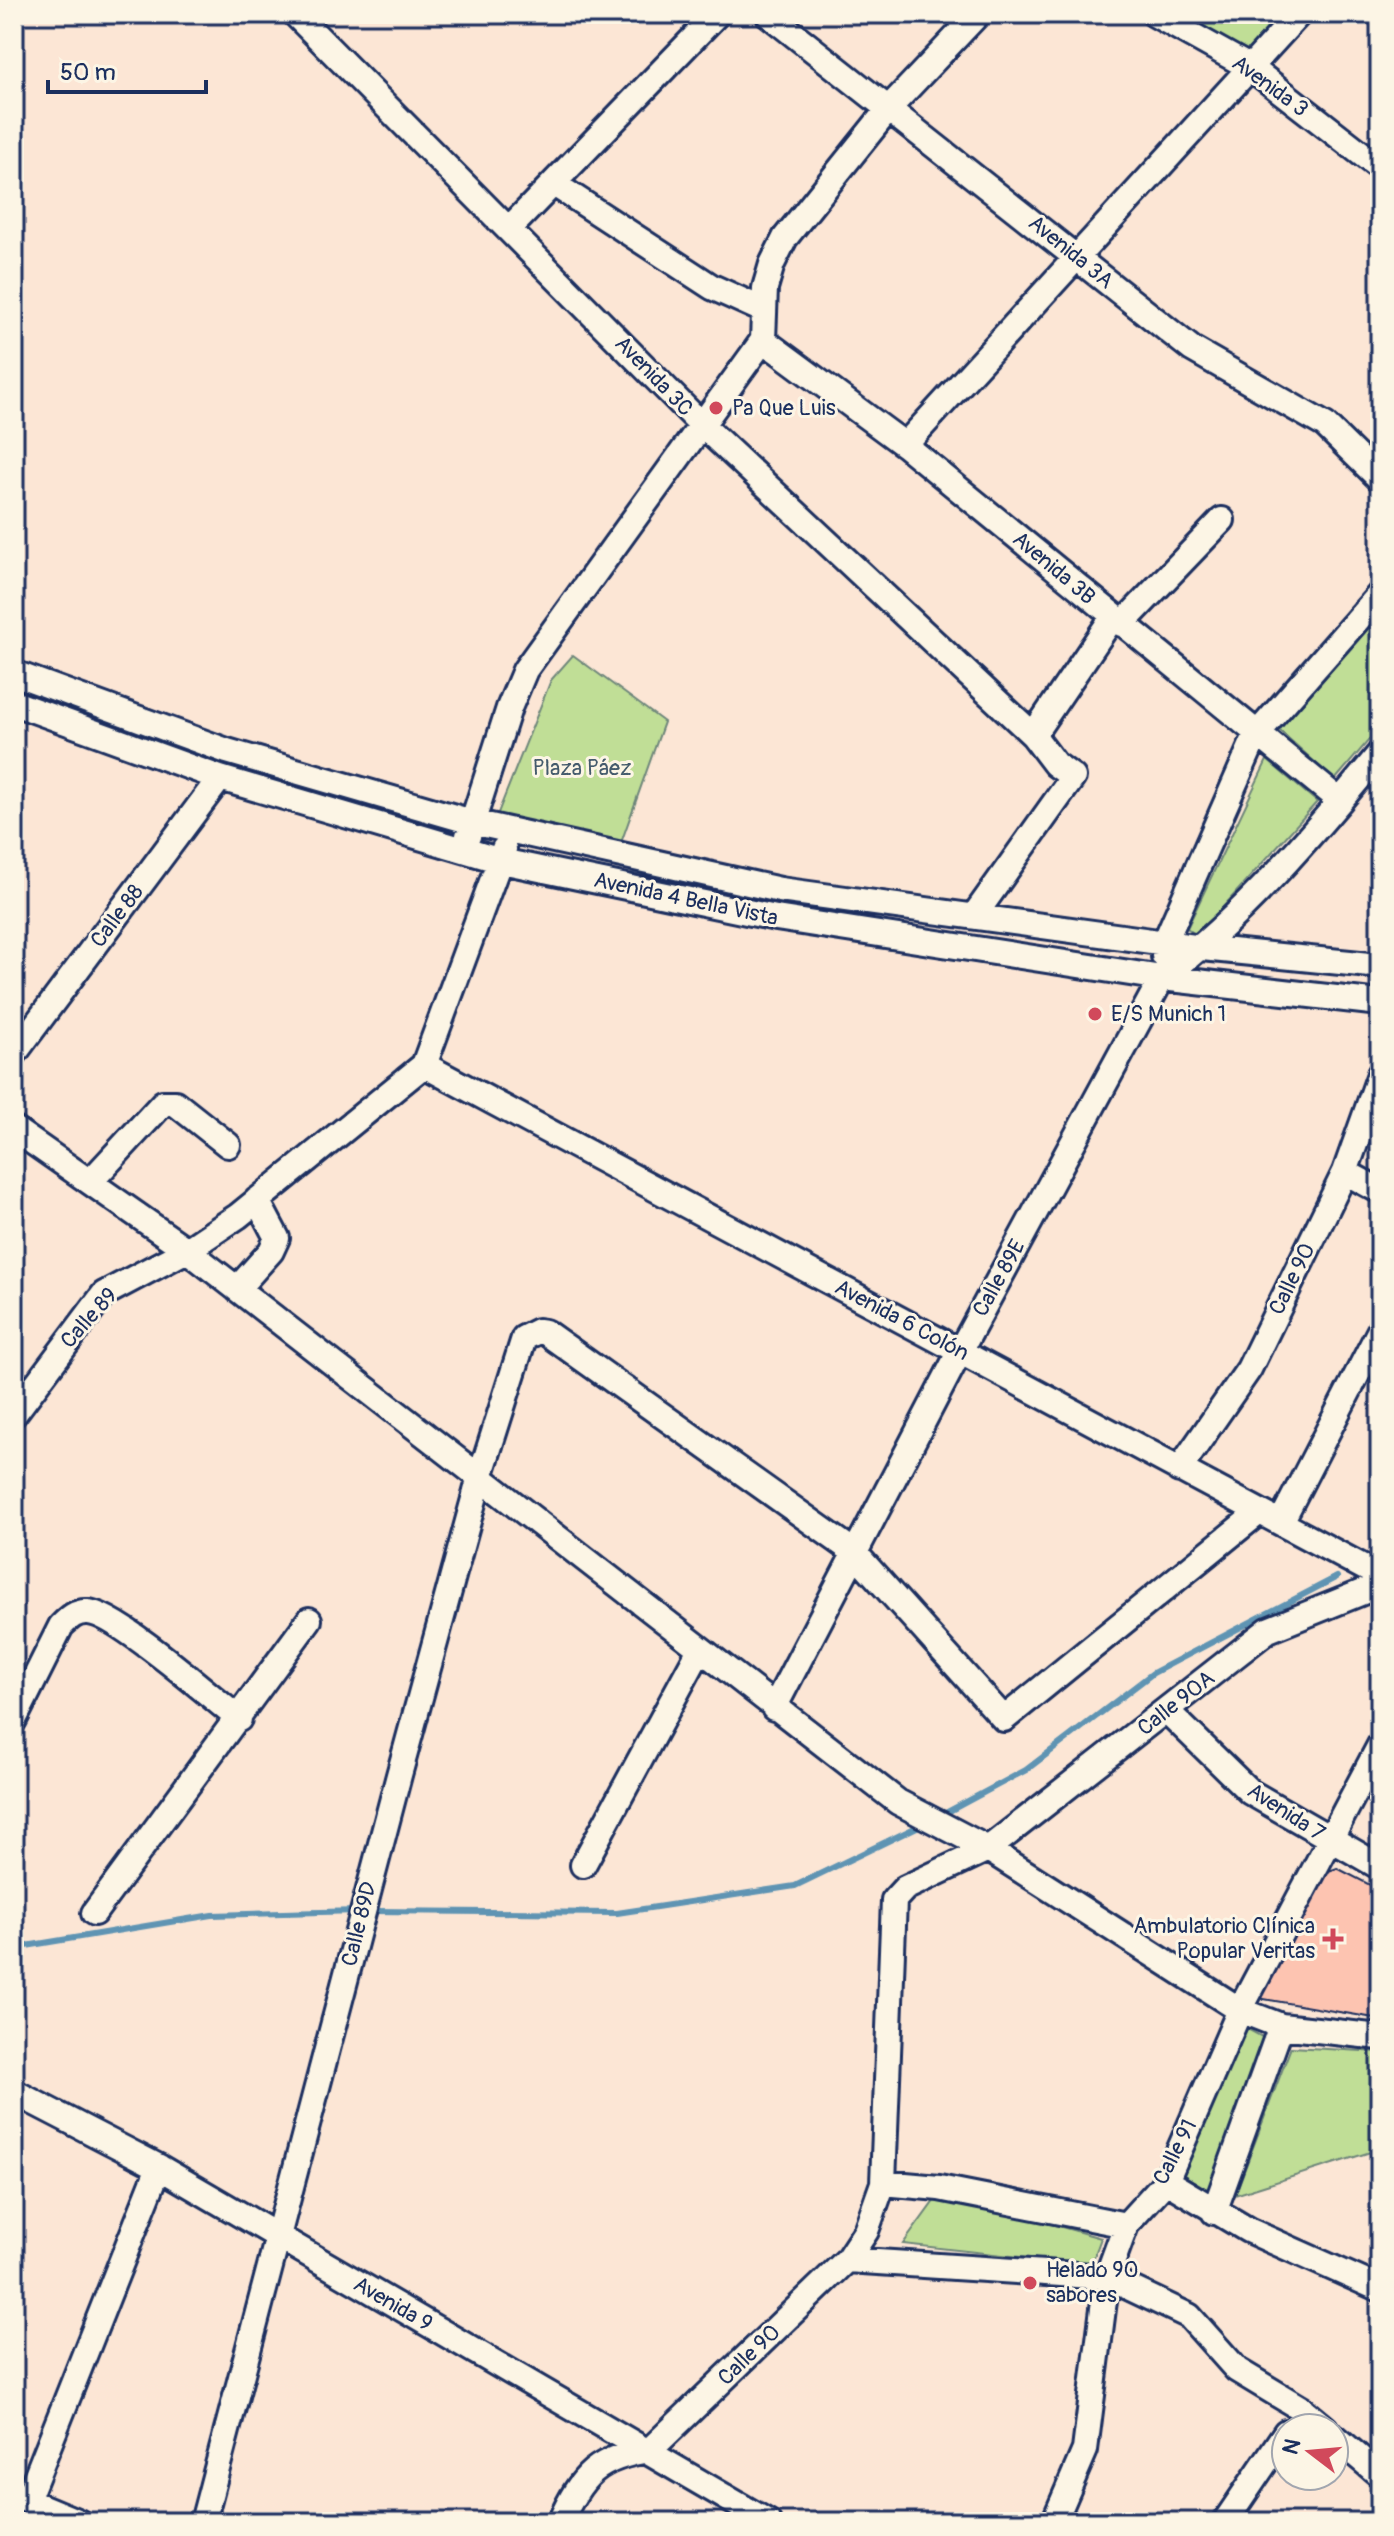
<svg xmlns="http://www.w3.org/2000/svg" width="1394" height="2536" font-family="Pangolin,sans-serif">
<rect width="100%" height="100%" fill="#fce6d5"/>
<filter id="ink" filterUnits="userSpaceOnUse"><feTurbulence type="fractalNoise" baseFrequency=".0125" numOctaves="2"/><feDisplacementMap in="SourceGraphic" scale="16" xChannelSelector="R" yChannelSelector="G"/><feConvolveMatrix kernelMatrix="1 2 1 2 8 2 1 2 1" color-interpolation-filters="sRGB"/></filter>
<g filter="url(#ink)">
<!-- green -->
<path fill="#c0de96" stroke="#6e867a" stroke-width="2" d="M1171,14H1293L1253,61Z
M1380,615V727L1335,780L1279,730Z
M573,655L664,722L617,854L496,818L551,680Z
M1267,760L1317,802L1197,936L1187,928Z
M1242,2026L1266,2039L1210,2192L1181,2173Z
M1291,2047L1380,2052V2149L1235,2195Z
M940,2193L1101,2238L1091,2265L903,2244Z"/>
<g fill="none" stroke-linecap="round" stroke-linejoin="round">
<!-- stream -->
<path stroke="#5e94b3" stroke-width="6" d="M940,1816L1026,1770L1153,1673L1337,1577
M370,1911L617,1913L795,1886L923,1824
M14,1948L212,1915L359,1911"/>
</g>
<!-- building -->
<path fill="#fdc4b1" stroke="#1b2f5e" stroke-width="2" d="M1337,1868L1380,1890V2019L1258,1998L1323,1873Z"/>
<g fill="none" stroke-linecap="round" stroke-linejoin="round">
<!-- minor casing -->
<g stroke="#1b2f5e" stroke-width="30">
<path id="minor" d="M295,14L703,426L1033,735L1055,764L1073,777L974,916
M768,14L1192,349L1325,425L1380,479
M1154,14L1251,68L1380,168
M554,184L712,287L763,310
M510,228L717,14
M763,340L905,445L1340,801
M905,445L1299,14
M1122,624L1222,520
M14,673L227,751L472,822L780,890L1202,948L1380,966
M14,703L220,778L501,861L776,918L1162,978L1380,1003
M1033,735L1113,617
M468,836L509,708L525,670L763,340L765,288L772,264L785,238L890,107L978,14
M1164,956L1165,942L1256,735L1380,594
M14,1054L220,778
M424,1065L1380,1576
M14,1129L187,1250L898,1802L988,1849L1240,2010L1281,2026L1380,2037
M1345,1172L1380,1191
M90,1182L163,1103H175L228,1145
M237,1289L271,1251L277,1238L257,1200
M14,1414L104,1294L187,1250L238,1216L424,1065L504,849
M1179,1470L1249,1369L1345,1172L1380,1074
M1281,1522L1380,1330
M774,1708L960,1351L1162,978C1244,916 1315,832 1380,753
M1167,1711L1250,1792L1380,1867
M14,1720L61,1626C69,1618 76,1611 88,1612C116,1613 211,1697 239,1719
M583,1865L699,1651
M94,1913L309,1620
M14,2092L159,2167L768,2522
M1166,2181L1248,2230L1380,2289
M883,2183L939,2188L1126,2225
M1214,2212L1281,2026
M847,2260L1107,2277L1189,2316L1237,2370L1302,2409L1325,2428
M1334,2436L1380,2475
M14,2495L79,2522
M27,2500L159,2167
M203,2522L399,1775L480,1477L524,1338L538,1331L545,1332L854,1552L1004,1719L1259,1512
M560,2522C581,2475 598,2457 650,2450L847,2260L866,2231L883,2183L894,1900L905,1888L988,1849L1268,1630L1380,1585
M1054,2522L1085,2450L1107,2277L1126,2225L1166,2181L1240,2010L1380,1745
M1225,2522L1286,2432"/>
</g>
<!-- minor -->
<use href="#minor" stroke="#fcf5e5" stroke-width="24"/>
</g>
</g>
<!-- markers -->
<g fill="#d1495b" stroke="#fcf5e5" stroke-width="3">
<circle cx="716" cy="408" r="8"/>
<circle cx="1095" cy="1014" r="8"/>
<path d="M1329 1927h8v8h8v8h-8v8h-8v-8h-8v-8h8z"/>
<circle cx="1030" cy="2283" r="8"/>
</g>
<g text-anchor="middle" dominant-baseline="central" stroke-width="6" stroke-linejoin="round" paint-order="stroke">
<!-- street labels -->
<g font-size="22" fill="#1b2f5e" stroke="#fcf5e5">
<text transform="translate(1270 86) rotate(36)">Avenida 3</text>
<text transform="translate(1071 252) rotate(39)">Avenida 3A</text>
<text transform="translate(654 376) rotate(46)">Avenida 3C</text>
<text transform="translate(1054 568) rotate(40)">Avenida 3B</text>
<text transform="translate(686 899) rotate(12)">Avenida 4 Bella Vista</text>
<text transform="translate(117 916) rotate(-53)">Calle 88</text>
<text transform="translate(999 1278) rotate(-61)">Calle 89E</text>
<text transform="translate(1292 1279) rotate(-64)">Calle 90</text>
<text transform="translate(89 1318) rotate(-48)">Calle 89</text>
<text transform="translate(902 1320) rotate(28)">Avenida 6 Colón</text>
<text transform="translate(1176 1703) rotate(-38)">Calle 90A</text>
<text transform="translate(1286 1812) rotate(33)">Avenida 7</text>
<text transform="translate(359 1924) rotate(-76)">Calle 89D</text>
<text transform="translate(1175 2152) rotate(-63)">Calle 91</text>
<text transform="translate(393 2304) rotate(30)">Avenida 9</text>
<text transform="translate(749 2355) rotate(-44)">Calle 90</text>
</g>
<!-- poi labels -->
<g font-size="22" fill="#1b2f5e" stroke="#fcf5e5" text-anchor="start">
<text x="732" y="408">Pa Que Luis</text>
<text x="1111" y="1014">E/S Munich 1</text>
<text x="1315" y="1926" text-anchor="end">Ambulatorio Clínica<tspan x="1315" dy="25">Popular Veritas</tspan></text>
<text x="1046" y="2270">Helado 90<tspan x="1046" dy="25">sabores</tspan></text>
</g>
<!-- park labels -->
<g font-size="22" fill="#445b6c" stroke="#fcf5e5">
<text x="582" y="768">Plaza Páez</text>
</g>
</g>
<!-- margin -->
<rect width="1394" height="2536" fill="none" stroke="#fcf5e5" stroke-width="48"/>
<rect x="24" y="24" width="1346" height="2488" fill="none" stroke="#1b2f5e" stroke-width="3" filter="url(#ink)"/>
<!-- north arrow -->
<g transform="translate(1310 2452) rotate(286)"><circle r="38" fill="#fcf5e5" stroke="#a2a6af" stroke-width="2"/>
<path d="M0-6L14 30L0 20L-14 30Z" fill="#d1495b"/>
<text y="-12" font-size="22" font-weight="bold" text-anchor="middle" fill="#1b2f5e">N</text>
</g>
<!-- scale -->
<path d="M48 80v12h158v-12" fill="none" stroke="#1b2f5e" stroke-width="4"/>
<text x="60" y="80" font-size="24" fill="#1b2f5e" stroke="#fcf5e5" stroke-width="6" paint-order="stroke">50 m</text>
</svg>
